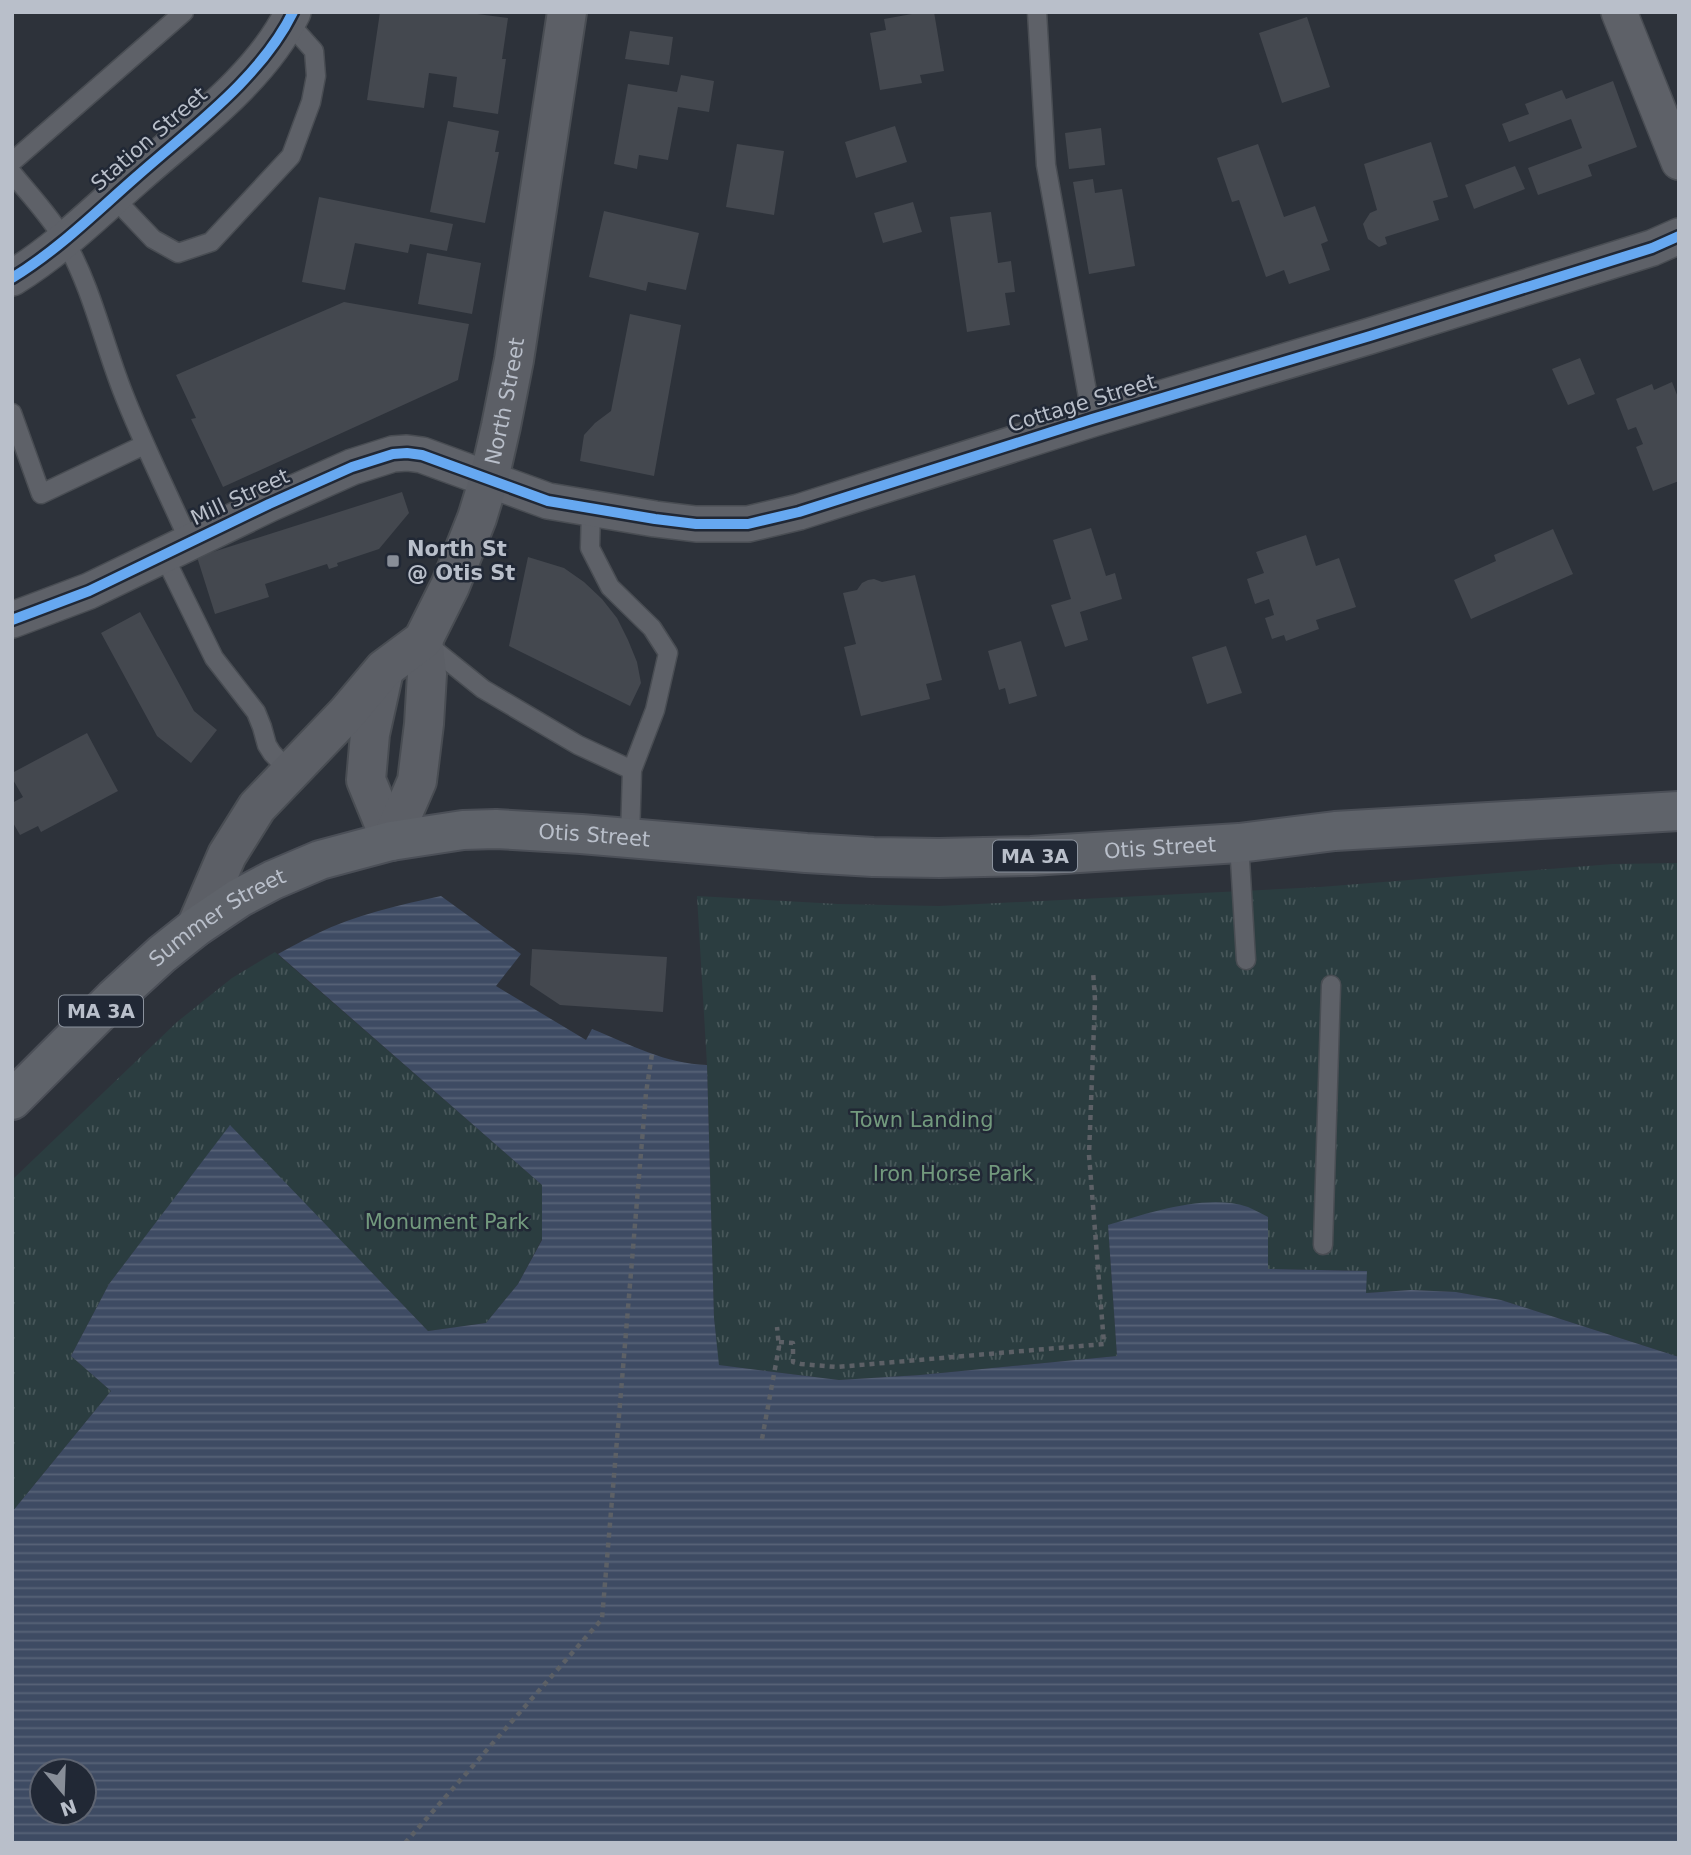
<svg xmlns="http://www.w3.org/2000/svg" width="1691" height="1855" font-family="'DejaVu Sans',sans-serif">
<defs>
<pattern id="park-tufts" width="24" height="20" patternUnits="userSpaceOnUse" patternTransform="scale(1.75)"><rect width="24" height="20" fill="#2b3d40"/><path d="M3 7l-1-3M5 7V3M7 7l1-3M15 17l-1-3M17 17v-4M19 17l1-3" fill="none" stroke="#48575a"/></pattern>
<pattern id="water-rules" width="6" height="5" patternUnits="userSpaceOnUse" patternTransform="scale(1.75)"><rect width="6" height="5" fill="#3e4b63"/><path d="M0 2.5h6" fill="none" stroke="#586378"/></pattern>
</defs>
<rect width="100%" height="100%" fill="#2d323a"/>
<!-- park -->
<path fill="url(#park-tufts)" d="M1679,863V1357L1501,1300L1456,1292L1411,1290L1366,1293V1271L1268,1269L1108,1225L1117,1356L920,1375L839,1380L718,1365L714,1318L707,1065L697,896L838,904L939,906L1320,887L1613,864Z
M275,952L542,1185V1239L518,1284L486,1323L428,1331L230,1126L109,1284L71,1356L111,1391L12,1512V1180L177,1022L232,978Z"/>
<!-- water -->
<path fill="url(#water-rules)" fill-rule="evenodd" d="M441,896L521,954L496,986L586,1040L592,1029C629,1044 666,1064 707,1065L714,1318L719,1365L839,1380L920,1375L1117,1356L1108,1225C1148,1213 1207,1193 1248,1207C1255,1210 1262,1214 1268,1217V1269L1367,1271L1366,1293L1411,1290L1456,1292L1501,1300L1679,1357V1843H12V1512L111,1391L71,1356L109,1284L230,1125L428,1331L486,1323L518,1284L542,1240V1185L278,954C291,947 303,940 316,934C355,915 399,905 441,896ZM42,1771H84V1813H42Z"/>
<!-- building -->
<path fill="#44484f" d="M380,12H462L508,18L502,59H506L498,114L453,107L457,77L429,73L424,108L367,100Z
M923,12H934L944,71L920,75L922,83L880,90L870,33L886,30L884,19Z
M1307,17L1330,87L1282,103L1259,33Z
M630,31L673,37L669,65L625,59Z
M681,75L714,81L709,112L678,107L668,160L639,155L637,169L614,164L628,84L677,92Z
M1613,81L1637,147L1588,165L1592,176L1538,195L1528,168L1582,148L1571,119L1509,142L1502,124L1529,114L1525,104L1562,90L1566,99Z
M448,121L499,131L495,152H499L485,223L430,212Z
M895,126L907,162L856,178L845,142Z
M1101,128L1105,165L1069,169L1065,133Z
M1431,142L1448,197L1433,201L1439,220L1385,237L1387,244L1379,247L1368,239L1363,224L1370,213L1377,210L1364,164Z
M737,144L784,151L774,215L726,207Z
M1258,144L1284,217L1315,206L1328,241L1321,244L1330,270L1289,284L1284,270L1266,277L1239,200L1232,202L1217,158Z
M1515,166L1525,189L1474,209L1465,185Z
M1093,179L1095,193L1122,189L1135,266L1089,274L1073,182Z
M319,197L453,224L447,251L410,244L408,253L355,243L345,290L302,282Z
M913,202L922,232L883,243L874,213Z
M604,211L699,233L686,290L648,282L646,291L589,277Z
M991,212L998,263L1011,261L1015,292L1005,293L1010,325L967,332L950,217Z
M427,253L481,263L472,314L418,304Z
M344,302L469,324L458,380L223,487L191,419L196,418L176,375Z
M630,314L681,325L654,476L580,461L584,435L595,423L611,411Z
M1580,358L1595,394L1568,405L1552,369Z
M1672,382L1679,400V481L1653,491L1636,447L1643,444L1636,427L1628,430L1616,399L1652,384L1654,390Z
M402,492L409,513L379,549L337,563L338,566L329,569L327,564L265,584L269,597L215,614L197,557Z
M1091,528L1106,576L1115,573L1122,599L1080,612L1088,640L1065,647L1051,605L1071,599L1053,540Z
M1553,529L1573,574L1471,619L1454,580L1496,561L1494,555Z
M1306,535L1316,566L1339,558L1356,607L1316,620L1319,629L1286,641L1284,635L1272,639L1265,618L1274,615L1269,599L1255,604L1247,579L1264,573L1256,552Z
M528,557L564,568L584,582L602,599L617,618L628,640L637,662L641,683L630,706L509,646Z
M915,575L942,680L926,684L930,699L861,716L844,647L856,644L843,593L857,590L862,583L868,580L874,579L882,582Z
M140,612L194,711L217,730L191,763L157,736L101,633Z
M1021,641L1037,696L1009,704L1005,688L999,690L988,651Z
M1226,646L1242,693L1207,704L1192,657Z
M87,733L118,791L41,832L38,826L20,835L12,821V803L23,797L12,778V773Z
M532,949L667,957L663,1012L560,1005L530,985Z"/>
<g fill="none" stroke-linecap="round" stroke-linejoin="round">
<!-- service casing -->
<g stroke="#494d53" stroke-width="21">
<path id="service" d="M1037,12L1046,165L1092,419
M12,162L184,12
M12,173C30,195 50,216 65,241C91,286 103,341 122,390C142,442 167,491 189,541
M113,197L153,239L178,253L211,242L291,156L311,102L316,76L314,51L288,22
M12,413L41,494L144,445
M591,508L590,548L610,587L652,628L668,653L655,710L632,770L630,838
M163,554L214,658L256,712L262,727L267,745L272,753L290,772
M427,644L483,689L578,745L632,770
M1239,843L1246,960
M1323,1245L1331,985"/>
</g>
<!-- minor casing -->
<g stroke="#494d53" stroke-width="38">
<path id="minor" d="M1619,12L1679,162
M12,278C58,250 96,212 136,177C190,129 261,78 293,12
M12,620L89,591L269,504L352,467L393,454L407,453L422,455L548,501L655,519L696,524H748L799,512L1092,419L1370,336L1652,248L1679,236"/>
</g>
<!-- secondary casing -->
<g stroke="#494d53" stroke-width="42">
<g id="secondary">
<path d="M383,675L370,734L366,780L391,841"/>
<path d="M391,841L417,781L424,724L427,674L423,640"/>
<path id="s1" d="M196,927L227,855L257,807L347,713L384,669L423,640L450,586L477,518L489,479L501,426L514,360L567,12"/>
</g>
</g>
<!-- primary casing -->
<g stroke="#4b4f57" stroke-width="42">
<g id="primary">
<path id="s2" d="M12,1100L114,998L162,954L196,927L239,898L273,880L320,860L391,841L463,830L496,829L581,834L806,853L873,857L939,858L1031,856L1239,843L1335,831L1679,811"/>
</g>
</g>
<!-- path -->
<path stroke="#5c6066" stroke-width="4.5" stroke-dasharray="5 5" stroke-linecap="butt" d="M779,1342L793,1343V1362L801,1364L837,1367L1104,1344L1089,1155L1095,1000L1093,971
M762,1439L779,1347L777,1327
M405,1843L602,1619L646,1093L652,1054"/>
<!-- service -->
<use href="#service" stroke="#5e6168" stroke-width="18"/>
<!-- minor -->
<use href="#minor" stroke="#5e6168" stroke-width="35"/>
<!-- secondary -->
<use href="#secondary" stroke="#5c5f66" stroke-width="38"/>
<!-- primary -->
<use href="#primary" stroke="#5f636a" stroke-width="38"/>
<!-- cycleway casing -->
<g stroke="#212835" stroke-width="15">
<path id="cycleway" d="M12,278C58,250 96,212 136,177C190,129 261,78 293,12
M12,620L89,591L269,504L352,467L393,454L407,453L422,455L548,501L655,519L696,524H748L799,512L1092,419L1370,336L1652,248L1679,236"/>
</g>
<!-- cycleway -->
<use href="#cycleway" stroke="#66a8f1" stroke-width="10"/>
</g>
<!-- markers -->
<rect fill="#888e98" stroke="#212835" stroke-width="2.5" x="386" y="554" width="14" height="14" rx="3.5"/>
<g text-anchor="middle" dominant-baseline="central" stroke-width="5" stroke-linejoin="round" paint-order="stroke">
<!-- shield labels -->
<g fill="#212835" stroke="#8b929d" stroke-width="2">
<rect x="993" y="840.5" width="84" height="31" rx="5"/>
<rect x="59" y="995.5" width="84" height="31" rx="5"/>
</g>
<g font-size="19" font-weight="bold" fill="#b9bfca">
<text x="1035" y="856">MA 3A</text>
<text x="101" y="1011">MA 3A</text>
</g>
<!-- street labels -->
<g font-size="21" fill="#b9bfca" stroke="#212835">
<text transform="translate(149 139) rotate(-41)">Station Street</text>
<text stroke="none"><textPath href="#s1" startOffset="625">North Street</textPath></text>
<text transform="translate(1082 403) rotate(-17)">Cottage Street</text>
<text transform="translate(240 497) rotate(-25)">Mill Street</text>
<text stroke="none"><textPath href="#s2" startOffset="672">Otis Street</textPath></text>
<text stroke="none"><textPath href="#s2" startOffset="1239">Otis Street</textPath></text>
<text stroke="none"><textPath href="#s2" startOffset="276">Summer Street</textPath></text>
</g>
<!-- poi labels -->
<g font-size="21" font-weight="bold" fill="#b9bfca" stroke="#212835" text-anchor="start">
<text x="407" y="549">North St<tspan x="407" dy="24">@ Otis St</tspan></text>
</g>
<!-- park labels -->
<g font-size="21" fill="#72997d" stroke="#212835">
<text x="922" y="1120">Town Landing</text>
<text x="953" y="1174">Iron Horse Park</text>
<text x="447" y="1222">Monument Park</text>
</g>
</g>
<!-- border -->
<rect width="1691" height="1855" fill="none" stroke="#b9bfca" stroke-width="28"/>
<!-- north arrow -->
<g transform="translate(63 1792) rotate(161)"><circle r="33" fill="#212835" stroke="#5e6471" stroke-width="2"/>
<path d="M0-5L12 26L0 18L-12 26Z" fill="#888e98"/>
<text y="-10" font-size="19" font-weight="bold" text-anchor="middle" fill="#b9bfca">N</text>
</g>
</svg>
